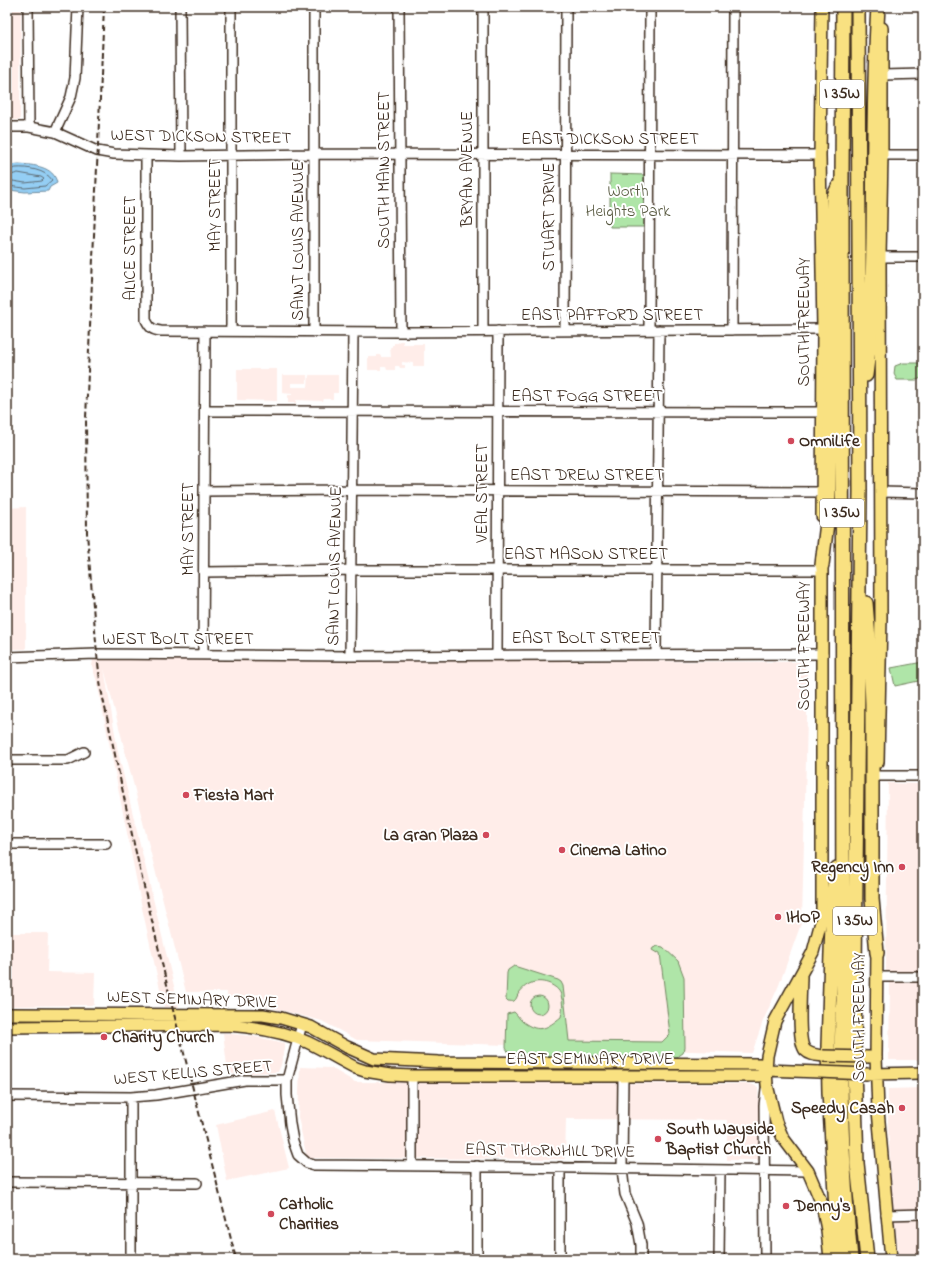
<svg xmlns="http://www.w3.org/2000/svg" width="930" height="1266" font-family="'Indie Flower',sans-serif">
<rect width="100%" height="100%" fill="#fff"/>
<filter id="ink" filterUnits="userSpaceOnUse"><feTurbulence type="fractalNoise" baseFrequency=".025" numOctaves="2"/><feDisplacementMap in="SourceGraphic" scale="8" xChannelSelector="R" yChannelSelector="G"/><feConvolveMatrix kernelMatrix="1 2 1 2 8 2 1 2 1" color-interpolation-filters="sRGB"/></filter>
<g filter="url(#ink)">
<!-- built -->
<path fill="#ffede9" d="M7,7H21L20,120H7Z
M399,341H403V344H424V366H413V363L402,362V365H405V368H400L399,366H395V370H387L386,367H381V370H368V357H377V355H381V357H391L390,347H392V345H394V343H398Z
M237,369H277V401L237,400Z
M282,375H307V383H291V387H308L309,375H338V393H333V399H324L323,401L296,400V403H288V395H292V394L282,393Z
M26,507V649H7V508Z
M228,659L803,662L808,677L802,921L779,985L763,1021L752,1053L357,1040L322,1021L227,996V992H186L104,668L118,752L179,1007H164L142,908L97,682L92,666L93,660Z
M888,783L923,784V973H886Z
M7,933H48L47,972L95,973L94,1005L7,1006Z
M890,983H923V1060H889Z
M223,1033L252,1036L285,1043L281,1065L278,1072L228,1074Z
M300,1067L331,1068L355,1082L751,1084L758,1087L760,1160H727V1120L566,1119L565,1159L307,1158L298,1117Z
M923,1088V1259H899L893,1206L888,1129V1089Z
M275,1111L289,1168L227,1181L216,1125Z"/>
<!-- green -->
<path fill="#afe5a8" stroke="#758863" d="M610,174L647,175V227H610Z
M903,363H923V377L917,380H897L894,374L895,366Z
M923,662V680L895,686L891,668Z
M658,946L663,947L678,961L684,977L685,1048L683,1053L677,1057L514,1055L509,1053L506,1048L507,1014L514,1012C518,1015 519,1019 523,1022C540,1034 547,1028 561,1017C563,1009 563,1002 561,995C559,989 555,987 550,984C538,979 527,982 519,993C517,995 517,999 514,1001C512,1002 511,1001 508,1001L506,999L507,973L508,970L514,966L558,980L561,982L563,986L569,1041L662,1042L670,1034L660,953L658,952L657,953L652,950L653,948Z
M530 1005a9 9 0 1 1 18 0a9 9 0 1 1-18 0Z"/>
<!-- water -->
<path fill="#94cef4" stroke="#708c9e" d="M19,164C33,165 54,166 57,183L50,187L48,191L25,192L9,190L8,185L9,165Z"/>
<g fill="none" stroke-linecap="round" stroke-linejoin="round">
<!-- shore -->
<path stroke="#5f6c74" stroke-width="1" d="M7,171C11,171 12,168 16,168C27,167 46,170 52,180L45,186L25,188L7,186
M7,176L18,173L41,177L44,179L42,181L25,183L7,180"/>
<!-- minor casing -->
<g stroke="#3b2a1e" stroke-width="12">
<path id="minor" d="M28,7L29,127
M180,7L181,156
M231,7V331
M399,7L401,332
M883,75L923,74
M7,127H29L55,132L97,151L114,154L181,156L314,154L820,155
M55,132L71,97L75,78L78,7
M882,155H923
M146,156V320C150,328 152,330 161,331L401,332L823,329
M880,257H923
M649,330L650,7
M732,330L733,7
M483,331V7
M565,331L566,7
M314,332V7
M205,411L822,412
M204,491L352,490L822,492
M881,492L923,493
M204,572L351,570H822
M497,654L498,331
M656,654L659,330
M203,655L205,331
M350,656L353,332
M7,657L97,654L350,656L823,654
M7,760H68L84,752
M878,776H923
M7,844H106
M878,977H923
M302,1024L287,1080V1095L290,1124L293,1141L298,1155L307,1163L314,1165L433,1166L808,1171
M412,1076V1165
M623,1077L622,1169L625,1194L637,1223L641,1245V1259
M7,1096L131,1097L156,1095L245,1080H287
M7,1182L197,1183
M886,1215L923,1214
M131,1259V1097
M477,1259V1166
M560,1259V1167
M719,1259L720,1170
M765,1259L764,1105L766,1089"/>
</g>
<!-- major casing -->
<g stroke="#3b2a1e" stroke-width="14">
<path id="major" d="M822,516L823,329L820,155L822,7
M822,558V918L813,952L775,1021L767,1056L766,1070L767,1085L776,1122L783,1138L808,1171L822,1204L827,1230L830,1259
M878,762L881,617L880,257L882,155V28
M877,945L876,1057L878,1110L891,1259
M801,976C801,990 797,1041 805,1050C810,1055 816,1055 823,1056
M7,1014L263,1015L281,1018L311,1027L347,1047L374,1059L439,1062L760,1064L766,1070
M7,1027L228,1025C255,1027 282,1031 307,1042C324,1050 340,1060 356,1068L365,1071L390,1075L412,1076H759L766,1070L819,1072
M871,1074L923,1073"/>
</g>
<!-- highway casing -->
<g stroke="#3b2a1e" stroke-width="16">
<path id="highway" d="M843,7L842,180L843,999C838,1087 843,1171 851,1259
M858,7L860,491L854,1067L857,1163L867,1259
M866,375C872,332 872,288 873,244C874,165 873,86 878,7
M822,565L828,514L829,490L832,219L833,198L838,187
M866,603L870,651L872,704V899L877,953
M837,869L833,891L828,1046L829,1092L839,1259"/>
</g>
<!-- minor -->
<use href="#minor" stroke="#fff" stroke-width="9"/>
<!-- major -->
<use href="#major" stroke="#f9e181" stroke-width="11"/>
<!-- highway -->
<use href="#highway" stroke="#f9e181" stroke-width="13"/>
<!-- rail -->
<path stroke="#3b2a1e" stroke-width="2" stroke-dasharray="6 3" stroke-linecap="butt" d="M104,7L86,418L87,533L97,654L101,689L134,844L172,1006L236,1259"/>
<!-- major-bridge casing -->
<g stroke="#3b2a1e" stroke-width="14" stroke-linecap="butt">
<path id="major-bridge" d="M823,1056L870,1057
M819,1072L868,1074"/>
</g>
<!-- major-bridge -->
<use href="#major-bridge" stroke="#f9e181" stroke-width="11"/>
</g>
</g>
<!-- markers -->
<g fill="#d1495b" stroke="#fff" stroke-width="1.5">
<circle cx="791" cy="441" r="4"/>
<circle cx="186" cy="795" r="4"/>
<circle cx="486" cy="835" r="4"/>
<circle cx="562" cy="850" r="4"/>
<circle cx="902" cy="867" r="4"/>
<circle cx="778" cy="917" r="4"/>
<circle cx="104" cy="1037" r="4"/>
<circle cx="902" cy="1108" r="4"/>
<circle cx="658" cy="1139" r="4"/>
<circle cx="786" cy="1206" r="4"/>
<circle cx="271" cy="1214" r="4"/>
</g>
<g text-anchor="middle" dominant-baseline="central" stroke-width="4" stroke-linejoin="round" paint-order="stroke">
<!-- shield labels -->
<g fill="#fff" stroke="#766a62" stroke-width="1">
<rect x="820" y="80" width="44" height="28" rx="3"/>
<rect x="820" y="499" width="44" height="28" rx="3"/>
<rect x="833" y="907" width="44" height="28" rx="3"/>
</g>
<g font-size="16" font-weight="bold" fill="#3b2a1e">
<text x="842" y="94">I 35W</text>
<text x="842" y="513">I 35W</text>
<text x="855" y="921">I 35W</text>
</g>
<!-- street labels -->
<g font-size="17" fill="#3b2a1e" stroke="#fff">
<text transform="translate(201 137) rotate(1)">WEST DICKSON STREET</text>
<text x="610" y="139">EAST DICKSON STREET</text>
<text transform="translate(467 169) rotate(-90)">BRYAN AVENUE</text>
<text transform="translate(384 170) rotate(-90)">SOUTH MAIN STREET</text>
<text transform="translate(215 205) rotate(-90)">MAY STREET</text>
<text transform="translate(549 217) rotate(-90)">STUART DRIVE</text>
<text transform="translate(298 241) rotate(-90)">SAINT LOUIS AVENUE</text>
<text transform="translate(130 248) rotate(-90)">ALICE STREET</text>
<text x="612" y="315">EAST PAFFORD STREET</text>
<text transform="translate(804 322) rotate(-90)">SOUTH FREEWAY</text>
<text x="587" y="396">EAST FOGG STREET</text>
<text x="587" y="475">EAST DREW STREET</text>
<text transform="translate(482 493) rotate(-90)">VEAL STREET</text>
<text transform="translate(188 529) rotate(-90)">MAY STREET</text>
<text x="586" y="554">EAST MASON STREET</text>
<text transform="translate(335 566) rotate(-89)">SAINT LOUIS AVENUE</text>
<text x="586" y="638">EAST BOLT STREET</text>
<text x="178" y="639">WEST BOLT STREET</text>
<text transform="translate(804 646) rotate(-90)">SOUTH FREEWAY</text>
<text transform="translate(192 1000) rotate(2)">WEST SEMINARY DRIVE</text>
<text transform="translate(859 1017) rotate(-90)">SOUTH FREEWAY</text>
<text x="590" y="1059">EAST SEMINARY DRIVE</text>
<text transform="translate(193 1073) rotate(-5)">WEST KELLIS STREET</text>
<text transform="translate(550 1151) rotate(1)">EAST THORNHILL DRIVE</text>
</g>
<!-- park labels -->
<g font-size="17" fill="#585940" stroke="#fff">
<text x="628" y="191">Worth<tspan x="628" dy="20">Heights Park</tspan></text>
</g>
<!-- poi labels -->
<g font-size="17" font-weight="bold" fill="#3b2a1e" stroke="#fff" text-anchor="start">
<text x="799" y="441">OmniLife</text>
<text x="194" y="795">Fiesta Mart</text>
<text x="478" y="835" text-anchor="end">La Gran Plaza</text>
<text x="570" y="850">Cinema Latino</text>
<text x="894" y="867" text-anchor="end">Regency Inn</text>
<text x="786" y="917">IHOP</text>
<text x="112" y="1037">Charity Church</text>
<text x="894" y="1108" text-anchor="end">Speedy Casah</text>
<text x="666" y="1129">South Wayside<tspan x="666" dy="20">Baptist Church</tspan></text>
<text x="279" y="1204">Catholic<tspan x="279" dy="20">Charities</tspan></text>
<text x="794" y="1206">Denny's</text>
</g>
</g>
<!-- margin -->
<rect width="930" height="1266" fill="none" stroke="#fff" stroke-width="24"/>
<rect x="12" y="12" width="906" height="1242" fill="none" stroke="#3b2a1e" stroke-width="1.5" filter="url(#ink)"/>
</svg>
